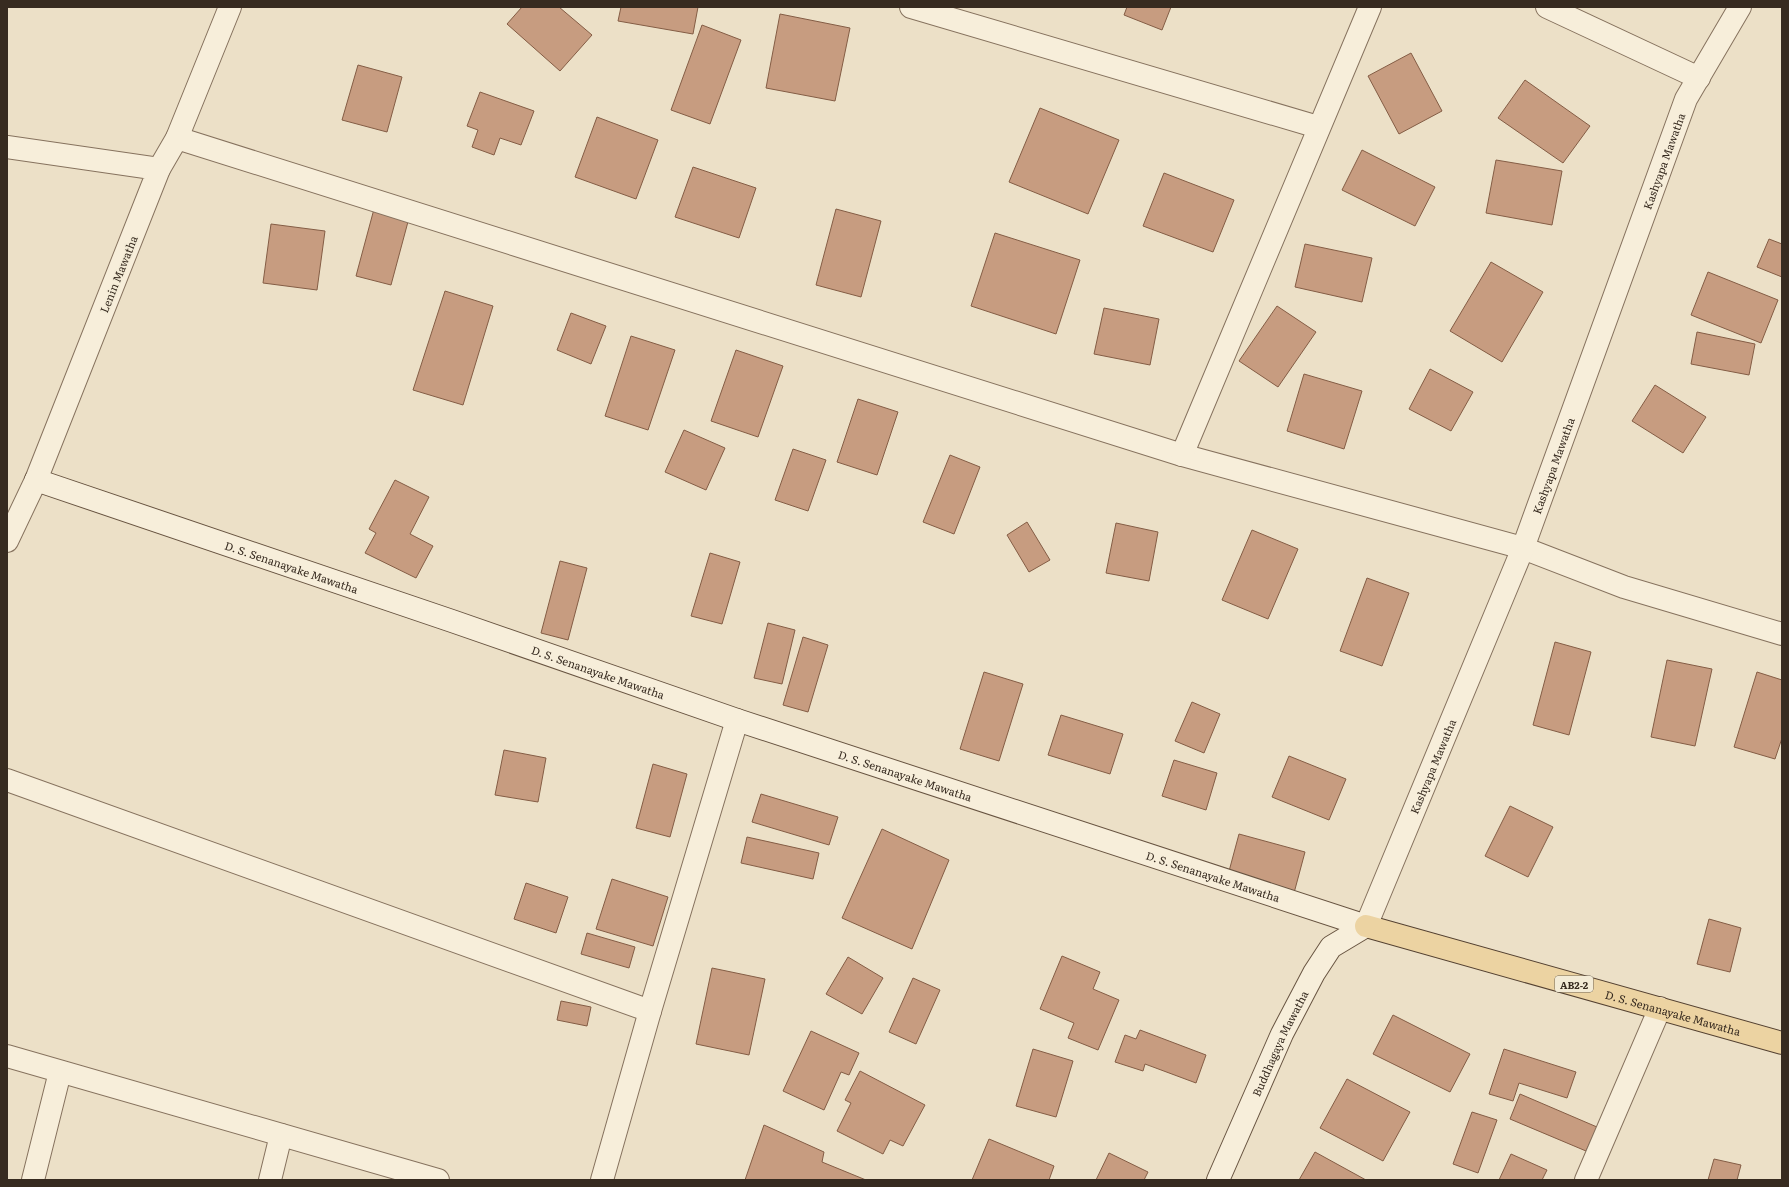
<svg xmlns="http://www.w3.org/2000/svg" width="1789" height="1187" font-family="Literata,serif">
<rect width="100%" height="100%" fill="#ece0c7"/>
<!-- building -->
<path fill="#c79c80" stroke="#845d45" d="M522,7H559L592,35L560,71L507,24Z
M621,7H698L693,34L618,21Z
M1127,7H1171L1162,30L1124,15Z
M780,14L850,28L835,101L766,88Z
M702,25L741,40L710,124L671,110Z
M1411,53L1442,111L1399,134L1368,76Z
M358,65L402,77L387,132L342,120Z
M1525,80L1590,126L1563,163L1498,118Z
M480,92L534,111L521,145L500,138L494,155L472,147L478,130L467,126Z
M1040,108L1119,140L1088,214L1009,182Z
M597,117L658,140L636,199L575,177Z
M1362,150L1435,187L1415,226L1342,190Z
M1496,160L1562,171L1552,225L1486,213Z
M693,167L756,188L739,238L675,217Z
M1164,173L1234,200L1213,252L1143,226Z
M374,209L409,218L391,285L356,276Z
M836,209L881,221L861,297L816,285Z
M271,224L325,231L317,290L263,283Z
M995,233L1080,260L1056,334L971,306Z
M1769,239L1782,244V277L1757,267Z
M1305,244L1372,258L1362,302L1295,287Z
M1491,262L1543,292L1502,362L1450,331Z
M1708,272L1778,300L1761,343L1691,315Z
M445,291L493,306L463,405L413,390Z
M1277,306L1316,332L1278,387L1239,361Z
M1104,308L1159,319L1150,365L1094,354Z
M571,313L606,326L591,364L557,350Z
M1697,332L1755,344L1749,375L1691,364Z
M631,336L675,350L648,430L605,416Z
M736,350L783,366L758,437L711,421Z
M1430,369L1473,392L1451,431L1409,409Z
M1304,374L1362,391L1344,449L1287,431Z
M1655,385L1706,417L1683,453L1632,421Z
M858,399L898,412L877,475L837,462Z
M684,430L725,448L706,490L665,472Z
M793,449L826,460L808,511L775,500Z
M950,455L980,467L954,534L923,522Z
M395,480L429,497L410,534L433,546L416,578L365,553L376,533L369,529Z
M1027,522L1050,560L1029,572L1007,535Z
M1116,523L1158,532L1149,581L1106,573Z
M1252,530L1298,549L1268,619L1222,600Z
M710,553L740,562L722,624L691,616Z
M560,561L587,568L568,640L541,633Z
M1367,578L1409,593L1382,666L1340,651Z
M768,623L795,630L782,684L754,678Z
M803,637L828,645L808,712L783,705Z
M1555,642L1591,652L1569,735L1533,725Z
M1667,660L1712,669L1695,746L1651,737Z
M984,672L1023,684L999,761L960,749Z
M1757,672L1782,680V738L1775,759L1734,747Z
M1192,702L1220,714L1204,753L1175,741Z
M1061,715L1123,734L1110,774L1048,755Z
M504,750L546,758L538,802L495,795Z
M1289,756L1346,779L1329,820L1272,797Z
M1174,760L1217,773L1206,810L1162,796Z
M653,764L687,774L670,837L636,828Z
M761,794L838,817L829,845L752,822Z
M1510,806L1553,827L1528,877L1485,856Z
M882,829L949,860L912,949L842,918Z
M1239,834L1305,852L1294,893L1228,875Z
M747,837L819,853L813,879L741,863Z
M612,879L668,897L653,946L596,929Z
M526,883L568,897L556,933L514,919Z
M1709,919L1741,928L1730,972L1697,964Z
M587,933L635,947L629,968L581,954Z
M1062,956L1100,972L1093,989L1119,1000L1098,1050L1068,1038L1074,1023L1040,1009Z
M848,957L883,978L862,1014L826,994Z
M712,968L765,979L749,1055L696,1044Z
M913,978L940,990L916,1044L889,1032Z
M561,1001L591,1007L587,1026L557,1020Z
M1393,1015L1470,1054L1450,1092L1373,1054Z
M1140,1030L1206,1055L1196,1083L1145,1064L1143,1071L1115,1062L1125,1035L1136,1039Z
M811,1031L859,1053L849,1075L841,1072L824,1110L783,1091Z
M1033,1049L1073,1061L1056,1117L1016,1106Z
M1504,1049L1576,1072L1567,1098L1519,1083L1513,1101L1489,1094Z
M860,1071L925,1105L903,1146L890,1140L883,1154L837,1131L851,1103L845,1100Z
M1347,1079L1410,1112L1383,1161L1320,1128Z
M1520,1094L1597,1127L1586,1151L1510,1119Z
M1472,1112L1497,1120L1478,1173L1453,1164Z
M764,1125L824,1152L822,1162L866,1180H745Z
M989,1139L1054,1166L1049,1180H972Z
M1315,1152L1366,1180H1299Z
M1109,1153L1148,1172L1144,1180H1096Z
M1511,1154L1547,1170L1542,1180H1499Z
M1714,1159L1741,1165L1737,1180H1708Z"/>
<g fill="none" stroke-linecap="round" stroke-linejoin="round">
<!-- minor casing -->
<g stroke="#86725e" stroke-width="24">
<g id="minor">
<path d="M911,7L1318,127"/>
<path d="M1547,7L1699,78"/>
<path d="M177,138L1182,455L1523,548L1624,587L1782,634"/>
<path d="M159,169L177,138L230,7"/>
<path d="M1182,455L1370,7"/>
<path d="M7,541L36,480"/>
<path d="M7,780L650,1011"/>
<path id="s1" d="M1366,926L1523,548L1686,99L1740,7"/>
<path d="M7,1056L438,1180"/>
<path d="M33,1180L60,1072"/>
<path d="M270,1180L281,1135"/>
<path d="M602,1180L650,1011L737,720"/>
<path d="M1586,1180L1660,1008"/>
</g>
</g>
<!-- tertiary casing -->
<g stroke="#86725e" stroke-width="24">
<path id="tertiary" d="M7,147L159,169L36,480"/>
</g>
<!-- secondary casing -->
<g stroke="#685441" stroke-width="24">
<g id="secondary">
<path id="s2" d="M36,480L452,621L737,720L1366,926"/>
<path id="s3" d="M1218,1180L1282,1034L1314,973L1331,947L1366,926"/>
</g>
</g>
<!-- primary casing -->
<g stroke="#544131" stroke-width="24">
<g id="primary">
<path id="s4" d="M1366,926L1782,1043"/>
</g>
</g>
<!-- minor -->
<use href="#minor" stroke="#f7eeda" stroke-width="22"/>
<!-- tertiary -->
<use href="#tertiary" stroke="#f7eeda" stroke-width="22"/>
<!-- secondary -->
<use href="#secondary" stroke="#f7eeda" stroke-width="22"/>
<!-- primary -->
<use href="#primary" stroke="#ecd3a2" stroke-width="22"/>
</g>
<g text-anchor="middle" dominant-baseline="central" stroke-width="3" stroke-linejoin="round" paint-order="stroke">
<!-- shield labels -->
<rect fill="#f3ebd6" stroke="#6f6557" stroke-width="1" x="1555" y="976" width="38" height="16" rx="3"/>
<g font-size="10" font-weight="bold" fill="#372b20">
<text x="1574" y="984">AB2-2</text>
</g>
<!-- street labels -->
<g font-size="11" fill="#372b20" stroke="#f3ebd6">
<text stroke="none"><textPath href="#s1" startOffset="821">Kashyapa Mawatha</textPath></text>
<text transform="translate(118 274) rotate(-68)">Lenin Mawatha</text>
<text stroke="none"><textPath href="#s1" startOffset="497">Kashyapa Mawatha</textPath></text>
<text stroke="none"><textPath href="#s2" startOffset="270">D. S. Senanayake Mawatha</textPath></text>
<text stroke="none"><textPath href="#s2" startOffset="594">D. S. Senanayake Mawatha</textPath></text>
<text stroke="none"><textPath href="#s1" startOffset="173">Kashyapa Mawatha</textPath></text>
<text stroke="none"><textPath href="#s2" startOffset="918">D. S. Senanayake Mawatha</textPath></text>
<text stroke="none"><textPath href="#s2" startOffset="1242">D. S. Senanayake Mawatha</textPath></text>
<text stroke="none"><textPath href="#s4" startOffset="319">D. S. Senanayake Mawatha</textPath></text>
<text stroke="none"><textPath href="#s3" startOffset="150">Buddhagaya Mawatha</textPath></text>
</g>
</g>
<!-- border -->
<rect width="1789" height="1187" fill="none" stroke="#372b20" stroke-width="16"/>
</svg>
